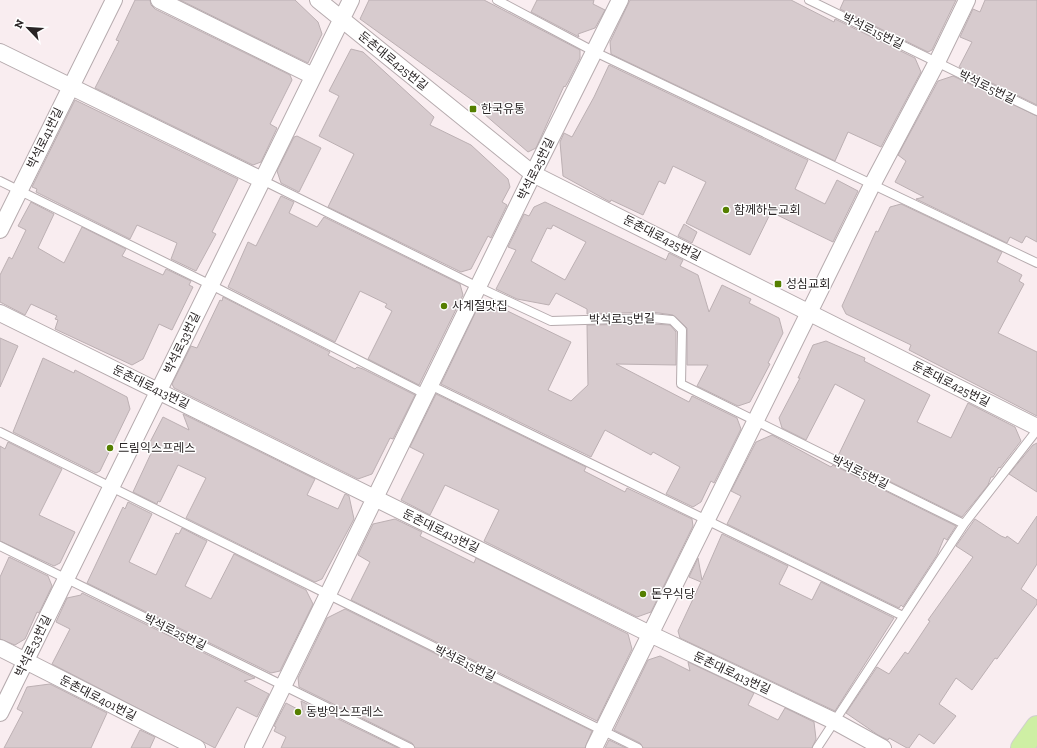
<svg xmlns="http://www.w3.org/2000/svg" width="1037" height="748" font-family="'Zilla Slab','Noto Sans KR',serif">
<rect width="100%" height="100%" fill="#f9edf0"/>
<!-- building -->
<path fill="#d7cbce" stroke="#bcb0b3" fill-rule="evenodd" d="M135,0H150L151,5L155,9L290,75L292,80L270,124L277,128L261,162L253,165L95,88L119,41L116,40Z
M180,0H295L318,22L322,34L308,63Z
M369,0H484L580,50V58L568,82L565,87L564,86L536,148L528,152L484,114L486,110L360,19Z
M537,0H594L593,4L605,10L595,28L578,34L579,37L531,12Z
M630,0H791L834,22L835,19L915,58L921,72L881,147L848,132L835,161L611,54L610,42Z
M844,0H956L932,50L928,52L840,9Z
M985,0H1037V105L959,67L972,42L960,37L973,9L980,12Z
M351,49L363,52L434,117L430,125L471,145L508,179L510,187L502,202L507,205L491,238L488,236L471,269L461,272L328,207L354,154L319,136L339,96L329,91Z
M609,65L808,160L795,189L825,204L837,180L858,191L833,242L771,212L750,255L686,223L706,182L673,166L665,184L659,181L643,215L611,200L610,202L563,176L560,142L564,133L572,137L594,97Z
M953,76L1037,116V242L1026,236L1022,243L1010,237L1007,243L916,199L924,197L895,182L906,161L898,155L938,81Z
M75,100L238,179L212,232L216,234L196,271L171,259L177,243L137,225L130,239L36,192L37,189L32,187Z
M297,136L321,148L299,192L281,183L277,171L294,137Z
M281,196L294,202L289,213L317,227L324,217L460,284L463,295L419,385L368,359L392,311L385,307L387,304L360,291L335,342L228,287L248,242L256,246Z
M31,202L54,214L38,248L64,263L82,227L126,249L122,256L163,275L166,269L191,281L189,285L193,287L172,330L159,324L143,359L132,365L55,329L58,320L55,319L57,316L31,304L25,315L0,302V275L9,257L12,259L26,230L18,226Z
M545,202L666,260L669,253L683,260L680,266L698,275L709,312L722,285L751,299L749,303L779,318L783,333L768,363L770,364L750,402L738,406L697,386L708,365H687V328L673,315L652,312L587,314V309L556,293L549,305L517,299L496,289L516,250L508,247L524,214L529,216L534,207ZM553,225L586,242L565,280L531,261L547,228L551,229Z
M901,204L1002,252L997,262L1022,275L1019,281L1024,284L998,333L1037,352V416L909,350L911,345L846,314L842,306L876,231L878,232L890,207Z
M684,224L697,232L692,243L678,236Z
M223,297L330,352L328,355L355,369L357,367L363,369L415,395L393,439L390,438L372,474L358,479L174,388L172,384L191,346L197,348L220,300L222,301Z
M485,300L571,342L548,390L571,401L588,385L587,325L652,324L670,325L676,332V365L616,364L689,402L692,396L737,418L741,429L714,483L711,481L701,502L693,507L666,494L680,467L653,452L651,455L605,430L591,457L441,384L480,303L483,305Z
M0,338L18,346L0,387Z
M826,341L865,358L864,361L930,395L917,422L951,438L968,403L1015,427L1021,441L1000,468L999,467L993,477H991L988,485L962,517L838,456L865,400L835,384L806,440L782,428L779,418L800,378H798L813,345Z
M43,358L74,373L75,370L127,397L130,409L100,471L96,473L13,432Z
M436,394L586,467L584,471L625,492L627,488L692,519L693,526L651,612L637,617L484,541L499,510L445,485L430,515L401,500L424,454L410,447Z
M183,414L315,479L307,495L338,509L345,494L349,496L354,519L322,579L315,582L186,518L206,478L178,465L160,502L158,501L157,504L133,492L153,449L148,446L163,417L189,430Z
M772,435L831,467L833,465L956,526L947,540L944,538L937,555L903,607L901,605L899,608L727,524L741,496L731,491L756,442Z
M8,442L62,469L39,515L75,532L60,563L54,566L0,541V446L5,449Z
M1037,443V492L1009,474L1033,445Z
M128,502L152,514L129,562L156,575L176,533L179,534L182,528L207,541L185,586L211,599L234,554L306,590L313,604L280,671L271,673L87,583L123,507L125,509Z
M1037,516V564L1021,589L1037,600V604L997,659L995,658L972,690L956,678L939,704L956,716L934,744L919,734L909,748H907L889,738L888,740L878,735L846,713L877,667L889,674L905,652L908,654L930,621L928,620L973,557L956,546L975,519L1001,536L1006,538L1007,536L1018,544Z
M395,519L422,532L420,536L474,563L476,558L628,634L632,649L597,721L351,600L370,562L358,555L373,524Z
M722,534L788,566L779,584L812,600L821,582L894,618L835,711L680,638L678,631L701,582L689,577L698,558L702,580Z
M9,557L48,576L52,586L39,613L37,612L25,639L15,645L0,639V577Z
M82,593L255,678L244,681L269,694L257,717L237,707L215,748L52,664L70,629L56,622L67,598L81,595Z
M345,609L592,731L585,748H415L412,743L299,687L298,678L327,618Z
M660,656L690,671L688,662L754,693L748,705L778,720L785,708L814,722L816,739L812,748H643L640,743L614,730L648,660Z
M50,684L107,713L91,748H4L23,712L17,709L27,687Z
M301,701L398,748H281L286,737L274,731L276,727L274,726L286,703L303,712Z
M140,730L155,737L150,748H131Z
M609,740L626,748H605Z"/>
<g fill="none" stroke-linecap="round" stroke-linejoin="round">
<!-- service casing -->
<g stroke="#b6abae" stroke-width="10">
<path id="service" d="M497,0L595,52L1037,263
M809,0L1037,111
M262,180L478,287L551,321L652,318L672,320L682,330L681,384L964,524
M0,181L211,285L425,394
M430,385L903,616
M0,432L638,748
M0,546L410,748
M817,748L964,524L1037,430"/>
</g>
<!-- minor casing -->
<g stroke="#b6abae" stroke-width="18">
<path id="minor" d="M159,0L313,76
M318,0L533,174L1037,427
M0,52L262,180
M0,230L114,0
M0,313L650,634L834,721L883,748
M0,648L197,748
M0,713L351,0
M253,748L533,174L620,0
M594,748L872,185L937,62L967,0"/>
</g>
<!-- primary casing -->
<g stroke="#d0cfcf" stroke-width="24">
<path id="primary" d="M1022,748L1037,727"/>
</g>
<!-- service -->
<use href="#service" stroke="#fff" stroke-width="8"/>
<!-- minor -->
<use href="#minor" stroke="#fff" stroke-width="16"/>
<!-- primary -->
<use href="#primary" stroke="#ceefa4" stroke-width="22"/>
</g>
<!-- markers -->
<g fill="#557f00" stroke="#fff" stroke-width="1.5">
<rect x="469" y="105" width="8" height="8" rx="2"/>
<circle cx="726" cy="210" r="4"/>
<rect x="774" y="280" width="8" height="8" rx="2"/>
<circle cx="444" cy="306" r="4"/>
<circle cx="110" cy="448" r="4"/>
<circle cx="643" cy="594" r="4"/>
<circle cx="298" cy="712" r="4"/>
</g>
<g text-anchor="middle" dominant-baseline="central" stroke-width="3" stroke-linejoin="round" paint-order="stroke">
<!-- street labels -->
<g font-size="12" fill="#292425" stroke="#fff">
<text transform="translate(873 31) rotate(26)">박석로15번길</text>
<text transform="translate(393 61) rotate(39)">둔촌대로425번길</text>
<text transform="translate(987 87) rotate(26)">박석로5번길</text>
<text transform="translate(45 138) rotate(-64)">박석로41번길</text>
<text transform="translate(536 169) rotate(-64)">박석로25번길</text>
<text transform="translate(662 238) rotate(27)">둔촌대로425번길</text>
<text transform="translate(622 319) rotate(-1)">박석로15번길</text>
<text transform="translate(182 343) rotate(-64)">박석로33번길</text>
<text transform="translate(951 384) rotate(27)">둔촌대로425번길</text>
<text transform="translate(151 387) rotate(26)">둔촌대로413번길</text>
<text transform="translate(860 472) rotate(26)">박석로5번길</text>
<text transform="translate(441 531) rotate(26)">둔촌대로413번길</text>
<text transform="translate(175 632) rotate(26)">박석로25번길</text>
<text transform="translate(33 646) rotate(-64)">박석로33번길</text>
<text transform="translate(465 663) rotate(26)">박석로15번길</text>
<text transform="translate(732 673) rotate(25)">둔촌대로413번길</text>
<text transform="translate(98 698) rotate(27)">둔촌대로401번길</text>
</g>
<!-- poi labels -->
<g font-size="12" fill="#292425" stroke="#fff" text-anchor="start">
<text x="481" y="109">한국유통</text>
<text x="734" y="210">함께하는교회</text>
<text x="786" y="284">성심교회</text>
<text x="452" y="306">사계절맛집</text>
<text x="118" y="448">드림익스프레스</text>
<text x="651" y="594">돈우식당</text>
<text x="306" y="712">동방익스프레스</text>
</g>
</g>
<!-- north arrow -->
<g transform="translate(28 28) rotate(295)" stroke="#ffffff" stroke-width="3" paint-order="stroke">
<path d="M0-3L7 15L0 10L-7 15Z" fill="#292425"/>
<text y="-6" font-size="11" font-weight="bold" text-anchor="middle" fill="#292425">N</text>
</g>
</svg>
